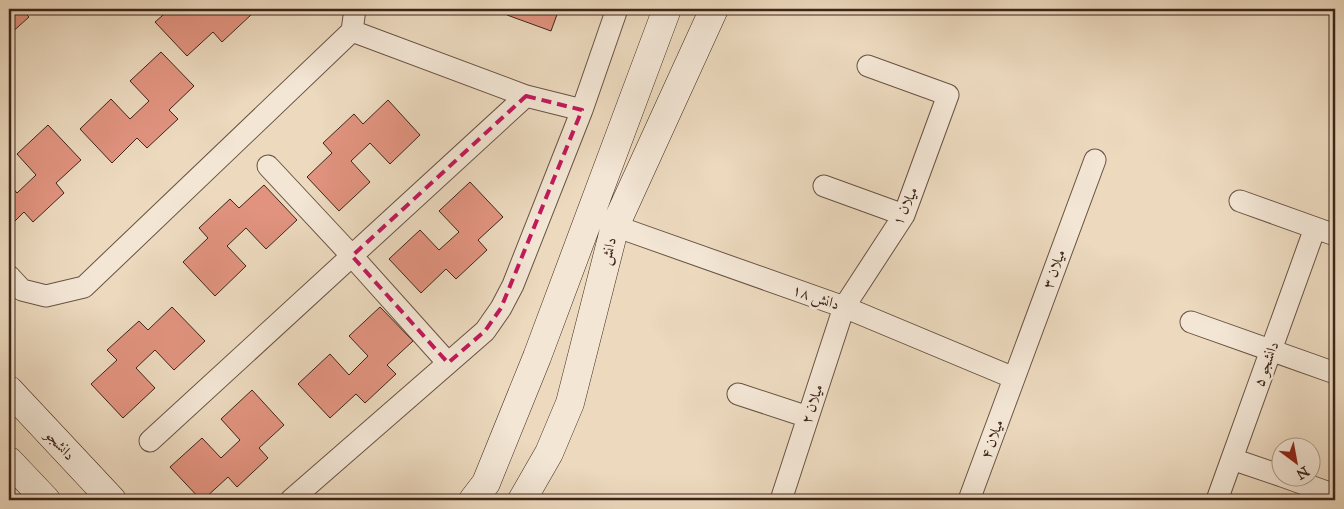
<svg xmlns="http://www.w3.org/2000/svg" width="1344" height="509" font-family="'IM FELL Great Primer',Amiri,serif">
<rect width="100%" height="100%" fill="#ecd9be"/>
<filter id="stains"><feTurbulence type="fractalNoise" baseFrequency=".004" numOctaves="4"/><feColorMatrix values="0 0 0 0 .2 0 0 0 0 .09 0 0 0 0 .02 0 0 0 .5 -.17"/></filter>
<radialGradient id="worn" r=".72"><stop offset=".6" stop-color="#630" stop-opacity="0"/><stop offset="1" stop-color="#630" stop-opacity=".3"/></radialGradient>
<!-- building -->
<path fill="#e1937f" stroke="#3d2519" d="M9,9H21L29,17L9,35Z
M170,9H202L206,13L210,9H249L253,13L222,42L213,32L187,56L155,22Z
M509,9H559L551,31L507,15Z
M161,52L194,86L169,110L178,119L147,148L137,138L112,163L80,129L111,99L130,119L149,101L130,81Z
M388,100L420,135L390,164L370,143L351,161L370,182L339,211L307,177L332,153L323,143L354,114L363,124Z
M48,125L81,160L56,183L64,193L33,222L24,212L9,227V184L17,193L36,175L17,154Z
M470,182L503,217L478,240L487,250L456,279L446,269L421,293L389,259L420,230L439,250L459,232L439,211Z
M264,185L297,220L266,249L246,228L227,246L246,266L215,296L183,262L208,238L199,228L230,199L239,208Z
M172,307L205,341L174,370L155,350L136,368L155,388L123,418L91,384L117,360L107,350L139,321L148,330Z
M380,307L413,341L387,365L396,374L365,403L356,394L330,418L298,384L330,354L349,375L368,356L349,336Z
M252,390L284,425L259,448L268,458L237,487L228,477L203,500H201L170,467L202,438L221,458L240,440L221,419Z"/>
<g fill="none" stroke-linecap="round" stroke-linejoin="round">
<!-- minor casing -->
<g stroke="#695242" stroke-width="23">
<path id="minor" d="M352,31L526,96L582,110
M268,166L352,256L448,363
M824,186L904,215
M1240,201L1335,235
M615,226L844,307L1014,378
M9,276L22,290L46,296L84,287L352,31L355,9
M1191,322L1335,373
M738,394L808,417
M150,441L526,96
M1232,459L1282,476
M1282,476L1335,495
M291,500L485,331L501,308L513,285L582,110L617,9
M781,500L844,307L904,215L948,95L868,66
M969,500L1095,160
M1217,500L1315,228"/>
</g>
<!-- secondary casing -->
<g stroke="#3d2519" stroke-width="29">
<path id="secondary" d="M9,390L112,500
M9,461L46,500
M473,500L486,483L537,357L667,9
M522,500L549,453L570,403L615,226L714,9"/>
</g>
<!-- minor -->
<use href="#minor" stroke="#f3e6d5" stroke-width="21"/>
<!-- secondary -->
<use href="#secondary" stroke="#f3e6d5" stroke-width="28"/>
</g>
<!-- marked area -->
<path fill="none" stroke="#c2185b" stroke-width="4" stroke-dasharray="10 6" stroke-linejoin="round" d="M526,96L582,110L501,308L485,331L448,363L352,256Z"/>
<g text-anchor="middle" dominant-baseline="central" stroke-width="5" stroke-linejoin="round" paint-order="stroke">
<!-- street labels -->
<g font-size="15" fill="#3d2519" stroke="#f3e6d5">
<text transform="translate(905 206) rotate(-65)">میلان ۱</text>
<text transform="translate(608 251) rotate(-76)">دانش</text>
<text transform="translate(1054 269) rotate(-70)">میلان ۳</text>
<text transform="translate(816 297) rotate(19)">دانش ۱۸</text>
<text transform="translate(1266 364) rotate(-70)">دانشجو ۵</text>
<text transform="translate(812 404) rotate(-72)">میلان ۲</text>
<text transform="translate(992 439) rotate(-70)">میلان ۴</text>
<text transform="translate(60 445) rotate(47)">دانشجو</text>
</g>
</g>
<!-- margin -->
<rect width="1344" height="509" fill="none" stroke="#ecd9be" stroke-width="30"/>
<rect x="10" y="10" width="1324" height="489" fill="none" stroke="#3d2519" stroke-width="2.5"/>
<rect x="15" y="15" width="1314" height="479" fill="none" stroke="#3d2519"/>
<!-- north arrow -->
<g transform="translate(1296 462) rotate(148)"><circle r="24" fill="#f3e6d5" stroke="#aa998a"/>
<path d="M0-4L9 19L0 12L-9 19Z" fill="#8f2418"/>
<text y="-8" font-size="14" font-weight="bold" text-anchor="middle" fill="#3d2519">N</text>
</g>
<rect width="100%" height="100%" filter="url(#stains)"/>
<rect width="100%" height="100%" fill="url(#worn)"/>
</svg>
